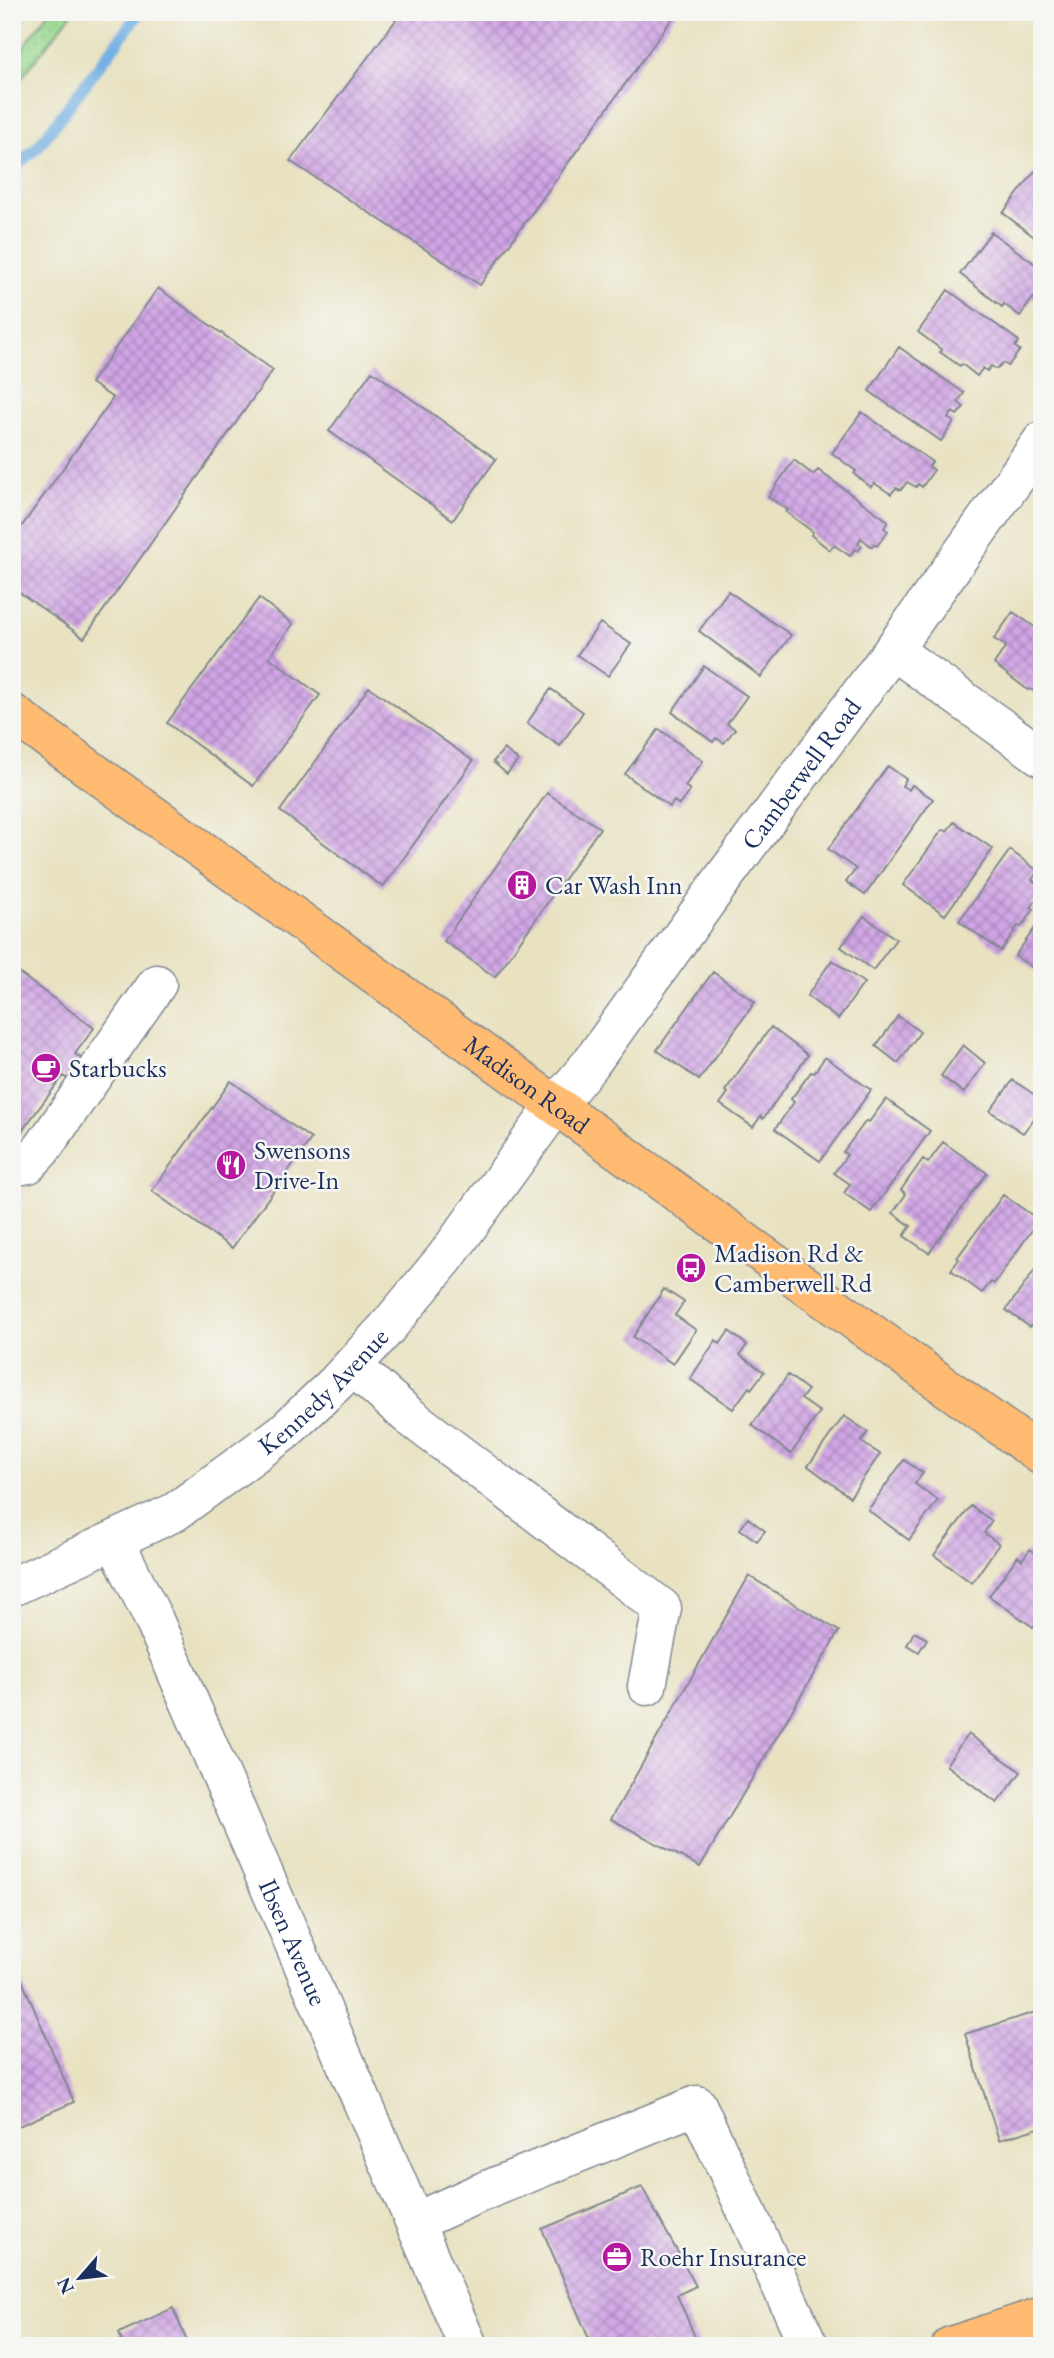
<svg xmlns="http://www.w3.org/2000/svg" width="1054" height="2358" font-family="'EB Garamond',serif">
<defs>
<pattern id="grass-dots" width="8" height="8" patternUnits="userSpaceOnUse" patternTransform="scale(1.75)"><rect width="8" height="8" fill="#98d88e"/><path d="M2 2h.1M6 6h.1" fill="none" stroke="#82ba7d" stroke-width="1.8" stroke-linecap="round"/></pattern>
<pattern id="building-cross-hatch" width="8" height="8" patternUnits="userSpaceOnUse" patternTransform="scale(1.75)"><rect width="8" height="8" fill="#d1a5e5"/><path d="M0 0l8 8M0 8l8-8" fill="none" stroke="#a987bd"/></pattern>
</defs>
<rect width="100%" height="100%" fill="#f6f6f2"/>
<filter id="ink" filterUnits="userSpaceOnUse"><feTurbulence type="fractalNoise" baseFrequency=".0143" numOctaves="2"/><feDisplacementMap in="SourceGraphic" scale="14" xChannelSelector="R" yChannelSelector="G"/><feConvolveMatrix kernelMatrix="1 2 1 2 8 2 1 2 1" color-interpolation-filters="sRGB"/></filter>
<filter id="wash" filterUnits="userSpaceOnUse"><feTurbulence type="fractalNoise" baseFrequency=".00686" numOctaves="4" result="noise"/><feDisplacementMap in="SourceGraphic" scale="28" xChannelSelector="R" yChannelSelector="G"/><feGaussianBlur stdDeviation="1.57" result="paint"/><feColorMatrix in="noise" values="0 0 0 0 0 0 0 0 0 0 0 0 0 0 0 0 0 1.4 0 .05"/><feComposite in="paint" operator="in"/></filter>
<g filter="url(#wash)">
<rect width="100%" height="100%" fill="#e8e2c1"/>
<!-- grass -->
<path fill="url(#grass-dots)" stroke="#5a8476" stroke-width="2" d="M49,12H73L12,90V67L17,56Z"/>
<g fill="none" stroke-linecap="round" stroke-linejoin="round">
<!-- stream -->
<path stroke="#6faee2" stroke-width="12" d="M12,169L37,148L140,12"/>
</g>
<g id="blocks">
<!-- building -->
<path fill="url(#building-cross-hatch)" d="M402,12H677L480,285L290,161Z
M1035,171L1042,175V243L1003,213Z
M991,232L1042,269V304L1033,298L1020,316L1004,304L1002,307L960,274Z
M158,288L273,370L84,638L12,587V540L113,398L91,383Z
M948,290L1019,341L1015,347L1020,350L1008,366L1003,363L996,369L991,366L987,371L983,368L977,376L962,364L960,366L940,352L942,350L918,332Z
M899,347L964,393L958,402L964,407L957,415L953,412L948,418L954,422L941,441L869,391Z
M372,371L496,459L453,520L329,431Z
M862,412L932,462L929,466L934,470L922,487L918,484L916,487L907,482L901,490L896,488L891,494L874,483L871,487L854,474L856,471L832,453Z
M794,460L813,475L818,470L888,521L884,528L888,531L877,546L874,544L872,547L861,538L858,543L862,546L858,551L855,549L850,556L834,545L830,550L811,535L813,532L786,512L788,510L768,497Z
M728,591L791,635L761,677L699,631Z
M259,598L293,624L269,657L320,695L253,786L167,723Z
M1013,612L1042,632V697L1030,689L1028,690L994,664L1006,646L994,639Z
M600,623L631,644L608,676L577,655Z
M704,666L747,696L727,724L735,729L724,743L716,738L713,742L672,712Z
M369,687L473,761L383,887L280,811Z
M551,689L583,712L560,746L527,723Z
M659,729L703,761L685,786L690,790L679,805L674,801L670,807L625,774Z
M504,749L518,760L507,774L493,762Z
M888,766L906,779L902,786L909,790L912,785L933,799L865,895L846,882L856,869L828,849Z
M547,793L600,828L495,977L444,941Z
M954,822L993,849L945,915L903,885L942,830L947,831Z
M1010,850L1038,871L1032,880L1042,887V893L1031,907L1034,909L1021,927L1018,926L1001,951L959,921Z
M864,916L896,939L873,970L841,947Z
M1042,918V974L1015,956Z
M832,960L864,983L838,1019L807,996Z
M12,968L94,1028L75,1054L85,1061L70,1081L63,1076L16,1139L12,1136Z
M713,972L755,1002L699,1080L657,1050Z
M898,1016L920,1032L898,1063L876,1046Z
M771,1027L808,1055L763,1119L761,1116L753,1127L720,1104L728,1093L725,1091Z
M963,1045L985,1063L964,1093L941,1076Z
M825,1057L871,1090L820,1161L775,1129L794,1102L791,1099L811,1072L814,1073Z
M1013,1080L1042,1100V1108L1023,1133L990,1111Z
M231,1081L311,1139L232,1248L152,1191Z
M886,1099L930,1131L871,1212L844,1193L850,1184L834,1173L847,1155L843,1152L866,1121L869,1122Z
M943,1142L987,1173L929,1253L904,1236L911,1226L893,1213L906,1194L901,1190L910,1177L923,1159L928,1163Z
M1003,1195L1039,1220L994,1284L991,1282L982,1293L951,1270L959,1259L957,1258Z
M1042,1260V1319L1037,1316L1030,1327L1006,1310Z
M664,1289L684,1302L675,1315L696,1330L673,1364L633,1337Z
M729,1331L747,1345L740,1355L764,1372L751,1389L749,1387L733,1409L690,1379L716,1340L720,1344Z
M788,1375L808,1390L801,1399L820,1412L791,1454L752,1425Z
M844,1416L868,1432L861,1442L880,1454L850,1497L808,1466Z
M904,1460L923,1473L915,1484L938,1500L909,1540L868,1510Z
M971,1506L992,1521L984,1533L999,1544L972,1583L934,1555Z
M748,1518L765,1531L757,1541L740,1529Z
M1030,1549L1042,1557V1615L1033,1627L989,1596L1018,1556L1022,1560Z
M749,1576L839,1631L700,1867L611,1819Z
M914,1632L927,1639L919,1652L907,1645Z
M968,1734L1021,1772L997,1803L946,1765Z
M12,1957L74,2102L12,2129Z
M1042,2010V2127L999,2140L965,2034Z
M642,2187L696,2286L677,2295L699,2346H592L542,2229Z
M173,2308L189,2346H124L119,2333Z"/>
</g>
</g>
<g filter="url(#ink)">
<use href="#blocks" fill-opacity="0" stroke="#828890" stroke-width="2"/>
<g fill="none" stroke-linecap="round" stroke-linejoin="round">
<!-- minor casing -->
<g stroke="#828890" stroke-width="41">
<g id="minor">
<path d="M893,650L1042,757"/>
<path d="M12,1167L28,1164L42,1149L157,984"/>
<path d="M352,1366L409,1416L662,1608L647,1686"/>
<path id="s1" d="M115,1541L154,1620L468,2346"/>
<path id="s2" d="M12,1587L175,1512L284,1432L336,1383L386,1329L445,1258L556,1105L591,1063L722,880L893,650L1042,441"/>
<path d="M415,2222L477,2194L697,2105L809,2346"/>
</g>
</g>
<!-- major casing -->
<g stroke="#828890" stroke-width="41">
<g id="major">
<path id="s3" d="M12,713L1042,1456"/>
<path d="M951,2346L1042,2316"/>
</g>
</g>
<!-- minor -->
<use href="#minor" stroke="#fff" stroke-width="38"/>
<!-- major -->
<use href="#major" stroke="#febb71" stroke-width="38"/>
</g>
</g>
<!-- icons -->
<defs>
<g id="building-disc" transform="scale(1.575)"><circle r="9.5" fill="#b5179e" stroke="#f6f6f2"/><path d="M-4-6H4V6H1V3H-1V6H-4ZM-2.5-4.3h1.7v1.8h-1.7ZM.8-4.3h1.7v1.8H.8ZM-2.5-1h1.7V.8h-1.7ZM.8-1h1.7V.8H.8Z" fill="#fff"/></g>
<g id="cafe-disc" transform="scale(1.575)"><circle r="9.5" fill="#b5179e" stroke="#f6f6f2"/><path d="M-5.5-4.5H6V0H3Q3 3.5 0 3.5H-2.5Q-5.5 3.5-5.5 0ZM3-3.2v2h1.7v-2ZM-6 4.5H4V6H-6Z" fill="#fff"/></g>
<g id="restaurant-disc" transform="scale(1.575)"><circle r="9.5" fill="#b5179e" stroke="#f6f6f2"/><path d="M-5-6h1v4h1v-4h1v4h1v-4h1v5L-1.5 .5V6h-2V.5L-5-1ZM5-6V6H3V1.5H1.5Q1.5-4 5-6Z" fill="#fff"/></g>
<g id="bus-disc" transform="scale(1.575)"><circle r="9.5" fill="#b5179e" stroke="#f6f6f2"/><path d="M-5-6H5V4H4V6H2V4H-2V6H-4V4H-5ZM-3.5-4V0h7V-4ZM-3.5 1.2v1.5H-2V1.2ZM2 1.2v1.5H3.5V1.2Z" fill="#fff"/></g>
<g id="office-disc" transform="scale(1.575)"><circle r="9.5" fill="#b5179e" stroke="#f6f6f2"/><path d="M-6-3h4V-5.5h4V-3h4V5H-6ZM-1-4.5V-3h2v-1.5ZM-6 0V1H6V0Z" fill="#fff"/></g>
</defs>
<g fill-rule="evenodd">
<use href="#building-disc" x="522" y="885"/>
<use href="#cafe-disc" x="46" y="1068"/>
<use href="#restaurant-disc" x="231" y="1165"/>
<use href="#bus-disc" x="691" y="1268"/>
<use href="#office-disc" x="617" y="2257"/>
</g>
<g text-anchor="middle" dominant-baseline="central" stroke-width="5" stroke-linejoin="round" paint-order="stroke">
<!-- street labels -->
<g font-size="26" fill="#1b2f5e" stroke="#f6f6f2">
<text stroke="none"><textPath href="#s2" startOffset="1153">Camberwell Road</textPath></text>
<text stroke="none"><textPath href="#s3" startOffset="635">Madison Road</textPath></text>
<text stroke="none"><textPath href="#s2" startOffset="371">Kennedy Avenue</textPath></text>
<text stroke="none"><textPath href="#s1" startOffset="439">Ibsen Avenue</textPath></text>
</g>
<!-- poi labels -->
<g font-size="26" fill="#1b2f5e" stroke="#f6f6f2" text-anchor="start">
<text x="545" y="885">Car Wash Inn</text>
<text x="69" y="1068">Starbucks</text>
<text x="254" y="1150">Swensons<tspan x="254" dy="30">Drive-In</tspan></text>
<text x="714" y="1253">Madison Rd &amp;<tspan x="714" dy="30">Camberwell Rd</tspan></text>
<text x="640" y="2257">Roehr Insurance</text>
</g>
</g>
<!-- margin -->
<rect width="1054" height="2358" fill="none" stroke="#f6f6f2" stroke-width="42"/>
<!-- north arrow -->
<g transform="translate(80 2278) rotate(242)" stroke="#f6f6f2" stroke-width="5" paint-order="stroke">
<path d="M0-5L12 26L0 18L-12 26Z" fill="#1b2f5e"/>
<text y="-10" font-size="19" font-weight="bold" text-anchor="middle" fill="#1b2f5e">N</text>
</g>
</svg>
